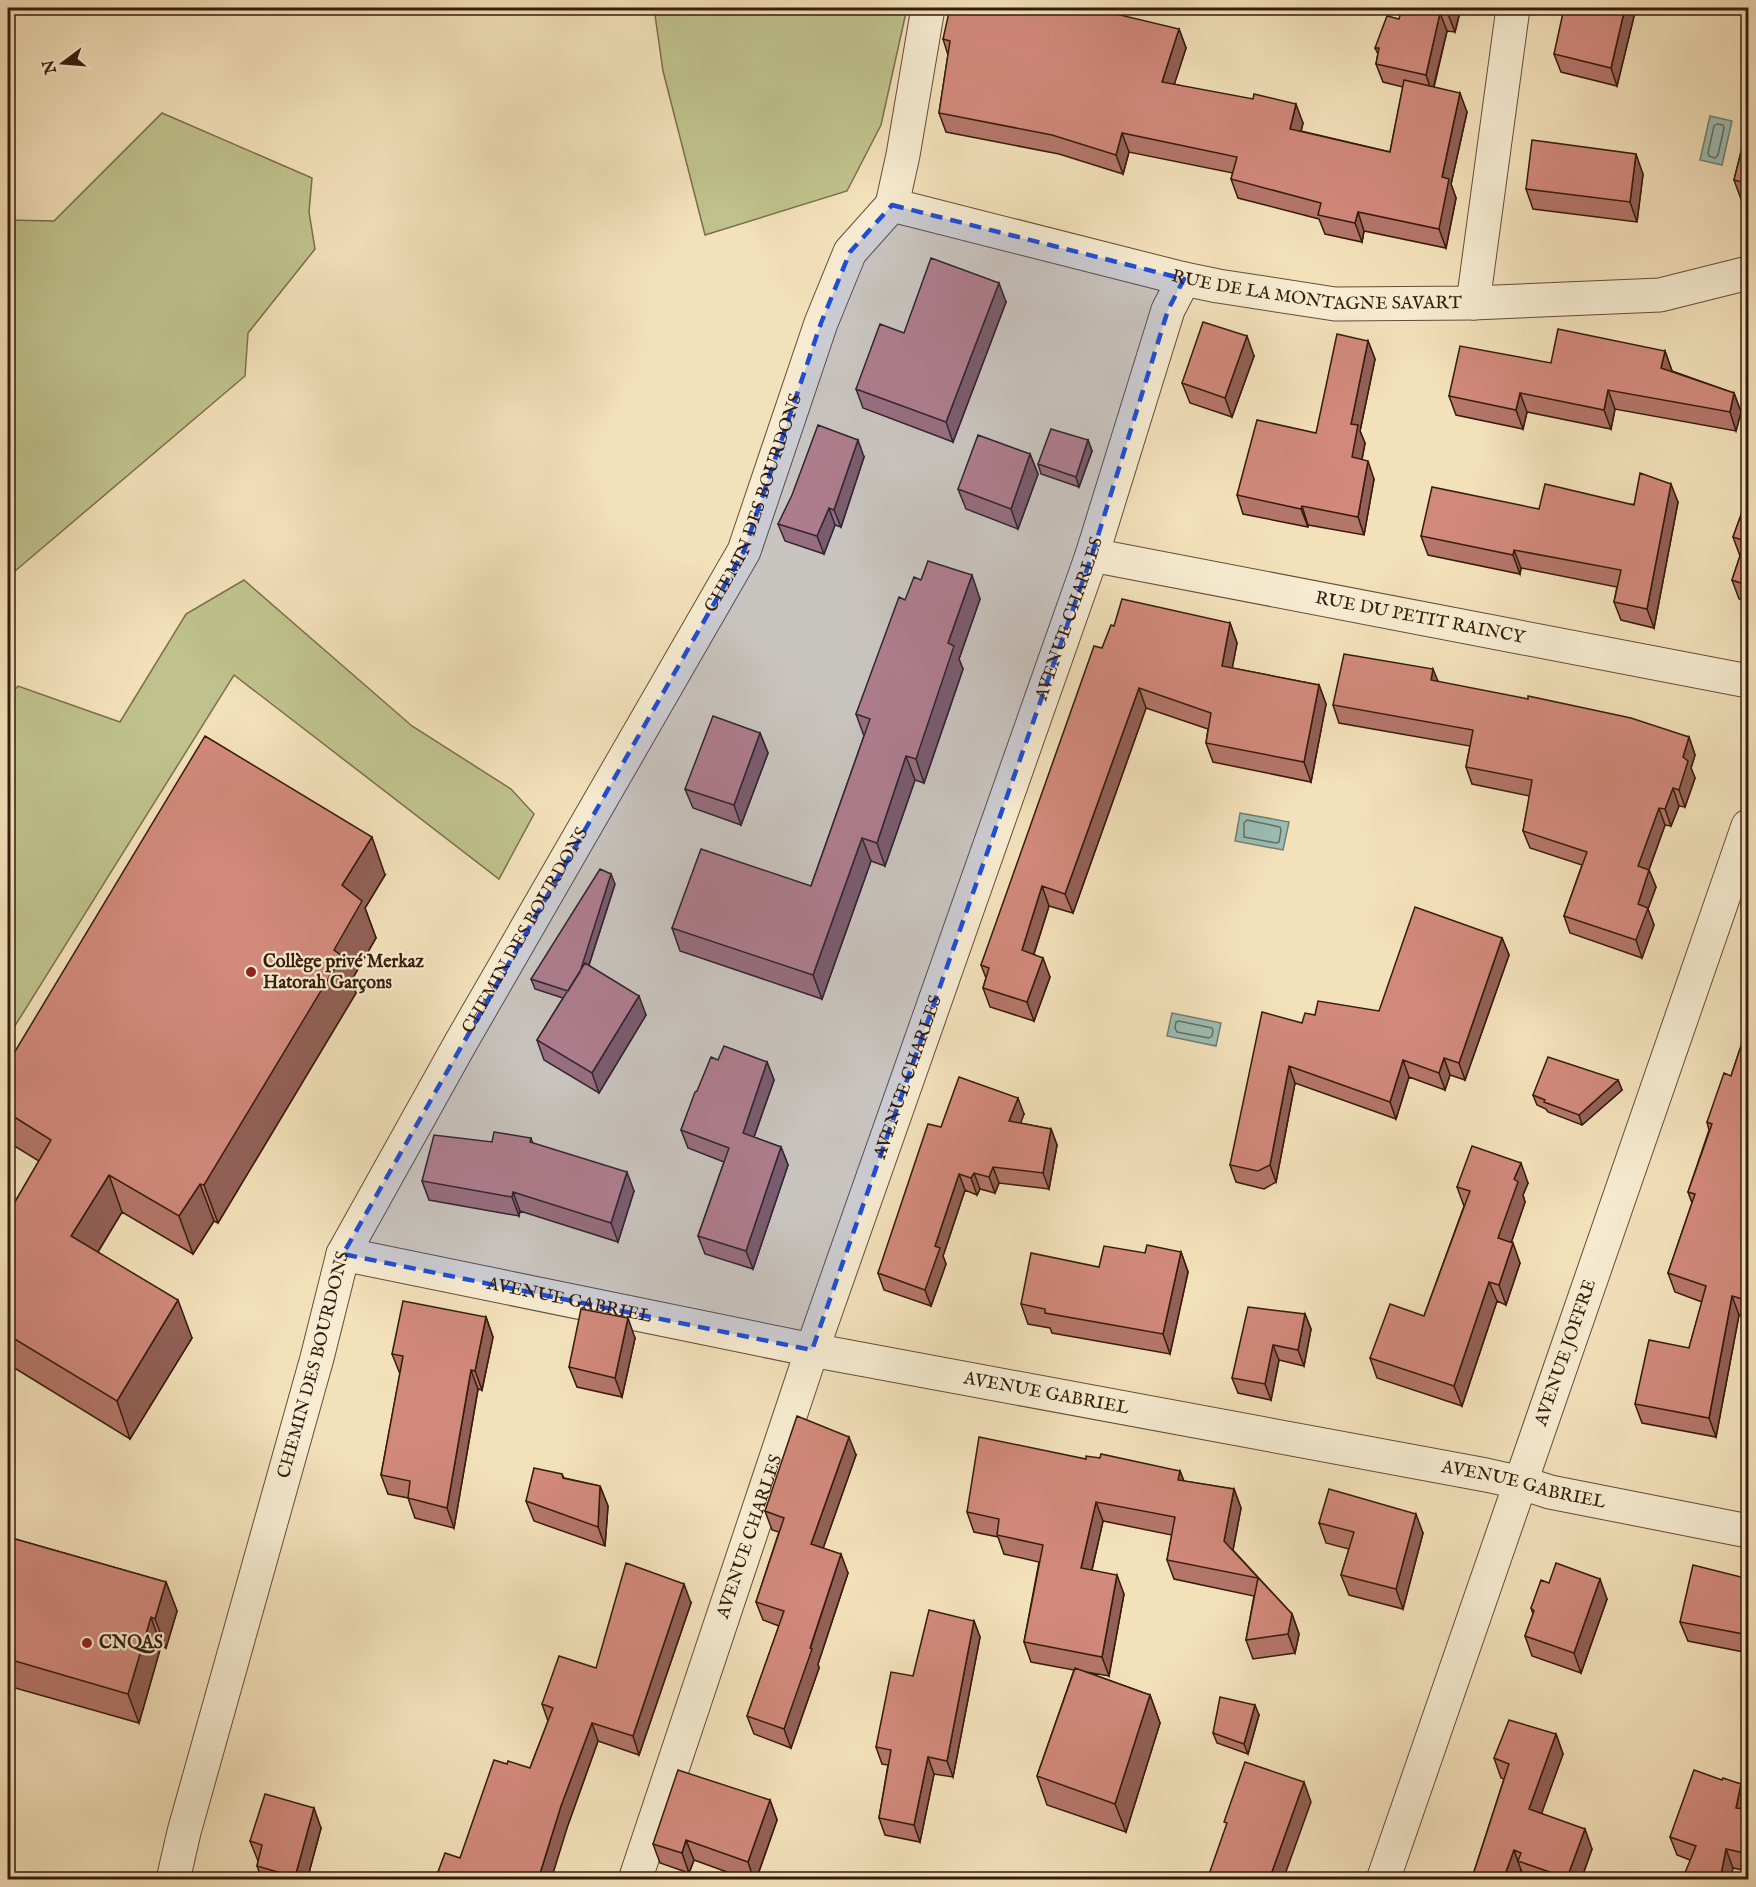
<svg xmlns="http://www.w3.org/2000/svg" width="1756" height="1887" font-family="'IM FELL English',serif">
<rect width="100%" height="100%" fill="#f3e1ba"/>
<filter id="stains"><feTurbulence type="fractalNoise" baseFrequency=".00333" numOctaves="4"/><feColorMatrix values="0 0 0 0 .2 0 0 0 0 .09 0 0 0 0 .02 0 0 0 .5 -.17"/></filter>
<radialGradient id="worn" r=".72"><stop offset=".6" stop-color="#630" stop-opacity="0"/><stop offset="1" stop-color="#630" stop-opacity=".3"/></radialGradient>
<!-- green -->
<path fill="#bfc28c" stroke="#7a6f4b" stroke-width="1.5" d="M654,8H907L881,125L847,191L705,235L663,71Z
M162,113L312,178L309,212L315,249L248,333L245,376L8,577V220L54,221Z
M244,580L412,726L511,789L534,814L499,879L234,675L8,1037V697L18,686L120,722L186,614Z"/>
<!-- water -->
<path fill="#9cbdb4" stroke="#737d70" stroke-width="1.5" d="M1710,116L1732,121L1722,165L1700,160Z
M1240,813L1289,822L1283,850L1235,841Z
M1172,1013L1221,1023L1216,1046L1167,1036Z"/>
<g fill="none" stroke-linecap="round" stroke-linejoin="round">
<!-- shore -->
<path stroke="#696c5f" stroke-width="1.5" d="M1717,124L1723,125L1724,128L1718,155L1715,158L1709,156L1708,153L1714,126Z
M1247,820L1280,827L1281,830L1279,842L1276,843L1244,837V823Z
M1179,1021L1212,1028L1213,1030L1212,1036L1209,1038L1177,1032L1175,1028L1176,1022Z"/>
<!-- minor casing -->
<g stroke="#654d36" stroke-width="35">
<g id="minor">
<path id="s1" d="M892,205L1184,279L1218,286L1335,304L1473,303L1660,295L1748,273"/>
<path d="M1473,303L1513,8"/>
<path id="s2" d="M1092,555L1748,681"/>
<path id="s3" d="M343,1254L812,1350L1486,1475L1522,1483L1550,1492L1748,1531"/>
<path id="s4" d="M173,1880L184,1832L317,1358L343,1254L460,1044L744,551L821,323L850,252L892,205L903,155L928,8"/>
<path id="s5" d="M635,1880L812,1350L1092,555L1168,310L1184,279"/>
<path id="s6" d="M1383,1880L1748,826"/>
</g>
</g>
<!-- minor -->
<use href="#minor" stroke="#f7ecd2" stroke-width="33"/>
</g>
<!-- wall -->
<path fill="#b4766b" stroke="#361c0a" stroke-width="1.5" d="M1461,8L1455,32L1447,31L1434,87L1467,112L1451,184L1456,198L1446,248L1364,231L1362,242L1325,234L1319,219L1238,198L1231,179L1233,173L1129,152L1123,174L1059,154L946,132L939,113L948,55L943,39L1179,29L1186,48L1174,84L1303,123L1301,131L1390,152L1403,87L1383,82L1376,64L1378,54L1375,48L1399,19Z
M1636,8L1617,86L1561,72L1554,54Z
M1749,120V201L1741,199L1734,180Z
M1643,174L1637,222L1533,209L1526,189Z
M1006,302L953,442L863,408L856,389L904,333Z
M1368,341L1375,359L1360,431L1365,443L1362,459L1374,479L1364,535L1308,525V527L1243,514L1237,495L1316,433Z
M1665,351L1672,371L1734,393L1741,412L1736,431L1615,409L1611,429L1527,412L1523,429L1456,415L1449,396L1551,363Z
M1254,356L1232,417L1190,403L1182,383Z
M1088,440L1092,451L1079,487L1041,474L1038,464Z
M1030,454L1038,474L1018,529L966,509L958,489Z
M864,457L841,527L835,525L824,554L785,541L778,524Z
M1749,493V602L1739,599L1732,580L1740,556L1733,537Z
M1678,502L1654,628L1621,620L1614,602L1617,587L1521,568L1520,574L1428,555L1421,536L1539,509Z
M980,599L959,659L963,669L924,783L915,780L885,866L871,861L822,999L680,951L672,928L811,886L864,736L856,714L905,600Z
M1230,623L1237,643L1232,668L1319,685L1326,704L1311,782L1213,762L1206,743L1208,729L1146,708L1073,913L1049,906L1034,954L1050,977L1034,1021L990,1007L983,988L986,978L981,965L1102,648L1114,626Z
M1438,682L1689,737L1695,755L1691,768L1695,778L1685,807L1679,806L1671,826L1665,825L1649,870L1656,887L1648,909L1654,925L1642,958L1570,933L1564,916L1582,865L1530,848L1523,831L1530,796L1472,784L1466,767L1470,746L1339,723L1333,705Z
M760,733L768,753L741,825L693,808L685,789Z
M385,875L365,908L376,938L351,981L356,993L218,1223L214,1221L193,1254L122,1212L98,1252L192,1338L130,1439L8,1364V1197L15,1202L39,1161L8,1142V1063Z
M615,884L589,965L646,1015L599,1093L544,1060L537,1040L563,998L535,989L531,979Z
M1502,938L1509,955L1465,1080L1450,1075L1445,1090L1409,1077L1396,1119L1295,1083L1276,1182L1264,1189L1236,1182L1230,1165L1302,1023L1315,1015L1379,1011Z
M1749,1022V1318L1739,1315L1716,1437L1642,1423L1635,1404L1689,1348L1702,1302L1675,1292L1668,1273L1692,1203L1688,1192L1709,1130L1707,1122L1731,1076Z
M718,1060L767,1062L774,1080L754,1137L781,1147L788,1165L753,1269L705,1254L698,1236L724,1162L688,1148L681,1130L697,1091Z
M1618,1080L1622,1090L1582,1125L1548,1112L1546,1109L1537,1105L1533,1095Z
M1024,1114L1020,1123L1051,1129L1057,1145L1049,1189L999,1183L995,1193L980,1189L977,1195L965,1190L943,1256L946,1264L931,1306L884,1290L878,1273L941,1127Z
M531,1138L533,1144L634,1191L618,1242L520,1211L519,1216L429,1200L422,1181L492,1142Z
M1528,1183L1523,1195L1525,1202L1511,1243L1520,1263L1506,1305L1497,1301L1462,1406L1377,1378L1370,1358L1424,1316L1464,1206L1457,1187Z
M1181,1252L1188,1272L1170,1354L1052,1333L1050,1328L1028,1324L1021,1304L1099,1267L1145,1253Z
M1305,1314L1311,1329L1304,1366L1279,1360L1271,1400L1238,1393L1232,1378Z
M486,1317L493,1337L482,1390L478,1389L454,1528L415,1518L408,1498L388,1494L381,1475L400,1374L392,1354Z
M635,1338L622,1397L577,1387L569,1367Z
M856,1455L823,1548L848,1573L818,1664L819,1668L791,1748L754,1734L747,1716L779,1626L763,1620L756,1602L779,1532L772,1530L765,1511Z
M1086,1459L1180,1471L1184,1481L1234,1489L1241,1508L1233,1550L1292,1614L1299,1634L1295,1653L1253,1659L1246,1640L1254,1596L1174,1579L1167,1560L1172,1535L1103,1521L1092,1570L1124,1594L1109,1676L1086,1672L1150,1695L1160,1723L1126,1832L1047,1805L1037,1776L1074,1670L1031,1662L1024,1642L1039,1562L1004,1554L998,1537L974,1532L967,1512Z
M562,1474L564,1478L600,1486L608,1506L605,1546L534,1521L526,1501Z
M1319,1523L1423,1533L1403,1609L1349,1595L1341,1575L1349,1549L1326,1543Z
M8,1537L166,1582L177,1611L166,1648L161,1646L139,1723L8,1686Z
M1749,1579V1653L1688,1641L1680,1622Z
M1549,1583L1607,1599L1581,1673L1532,1656L1525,1636L1533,1614L1531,1608Z
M691,1603L639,1755L598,1741L568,1825L460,1858L507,1764L530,1768L548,1721L542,1704L596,1668Z
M974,1621L980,1637L953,1777L934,1774L920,1842L885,1835L879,1818L888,1765L882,1764L876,1747L913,1676Z
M1259,1715L1248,1754L1217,1743L1213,1733Z
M1556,1734L1563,1754L1541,1813L1592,1849L1581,1880H1525L1521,1870L1517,1880H1473L1472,1878L1504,1779L1501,1778L1494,1758Z
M1722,1780L1741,1784L1748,1802L1746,1810H1749V1871L1690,1860L1677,1855L1670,1837Z
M770,1800L777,1820L756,1880H749L694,1860L689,1873L660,1863L653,1844Z
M321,1828L307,1880H262L257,1866L258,1861L250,1841Z"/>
<!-- shaded-wall -->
<path fill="#926057" stroke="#361c0a" stroke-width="1.5" d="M1450,8H1461L1455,32L1448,14Z
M1625,8H1636L1617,86L1611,68Z
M1440,13L1447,31L1432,93L1426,75Z
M1179,29L1186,48L1169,101L1162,82Z
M1460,93L1467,112L1451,184L1456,198L1446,248L1439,229L1442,177Z
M1296,104L1303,123L1297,148L1290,129Z
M1122,133L1129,152L1123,174L1116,155Z
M1636,154L1643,174L1637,222L1630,202Z
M1358,212L1364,231L1362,242L1355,223Z
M999,283L1006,302L953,442L946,422Z
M1247,336L1254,356L1232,417L1225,398Z
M1368,341L1375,359L1360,431L1365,443L1359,475L1352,457L1351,424Z
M1665,351L1672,371L1668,387L1661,368Z
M1608,390L1615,409L1611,429L1604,410Z
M1520,393L1527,412L1523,429L1516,410Z
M1734,393L1741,412L1736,431L1730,412Z
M858,440L864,457L841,527L834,510Z
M1088,440L1092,451L1079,487L1076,477Z
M1030,454L1038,474L1018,529L1011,509Z
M1368,461L1374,479L1364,535L1358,517Z
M1671,484L1678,502L1654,628L1647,609Z
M1302,506L1308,525V527L1301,509Z
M829,508L835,525L824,554L817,536Z
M1514,550L1521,568L1520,574L1513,555Z
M972,575L980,599L959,659L963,669L924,783L916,759L948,643Z
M1230,623L1237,643L1229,685L1222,666Z
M1433,669L1440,686L1431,680Z
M1319,685L1326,704L1311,782L1304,762Z
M1139,688L1146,708L1073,913L1065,894Z
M760,733L768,753L741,825L734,805Z
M1689,737L1695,755L1691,768L1695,778L1685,807L1679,790L1683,757Z
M906,756L915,780L885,866L877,843Z
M1673,788L1679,806L1671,826L1665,809Z
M1659,808L1665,825L1644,883L1638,866Z
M372,837L385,875L365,908L376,938L351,981L356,993L218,1223L204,1185L334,950L342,885Z
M862,838L871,861L822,999L813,975Z
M1649,870L1656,887L1648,909L1654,925L1642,958L1636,940L1638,904Z
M611,874L615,884L577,1002L573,992Z
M1042,886L1049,906L1029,969L1022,950Z
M1502,938L1509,955L1465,1080L1459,1063Z
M1043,958L1050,977L1034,1021L1027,1002Z
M639,996L646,1015L599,1093L592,1073Z
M1444,1058L1450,1075L1445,1090L1439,1073Z
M1403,1060L1409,1077L1396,1119L1390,1102Z
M767,1062L774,1080L749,1151L743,1133Z
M1289,1066L1295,1083L1276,1182L1270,1165Z
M1618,1080L1622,1090L1582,1125L1579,1115Z
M1018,1098L1024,1114L1015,1138L1009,1121Z
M1051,1129L1057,1145L1049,1189L1043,1173Z
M781,1147L788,1165L753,1269L746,1251Z
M1521,1163L1528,1183L1523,1195L1525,1202L1506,1258L1498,1238L1514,1179Z
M993,1167L999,1183L995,1193L989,1177Z
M627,1172L634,1191L618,1242L611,1223Z
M974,1173L980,1189L977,1195L971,1178Z
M959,1174L965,1190L943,1256L946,1264L931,1306L925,1290L935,1246Z
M109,1175L122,1212L85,1273L71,1236Z
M200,1184L214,1221L193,1254L179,1216Z
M1749,1191V1212L1745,1201Z
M513,1192L520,1211L519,1216L512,1197Z
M1513,1243L1520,1263L1506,1305L1499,1285Z
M1181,1252L1188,1272L1170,1354L1163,1334Z
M1489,1282L1497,1301L1462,1406L1454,1386Z
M1732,1296L1739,1315L1716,1437L1709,1418Z
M178,1300L192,1338L130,1439L117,1401Z
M1305,1314L1311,1329L1304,1366L1298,1350Z
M486,1317L493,1337L482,1390L475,1371Z
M628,1318L635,1338L622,1397L615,1378Z
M1273,1345L1279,1360L1271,1400L1265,1384Z
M471,1370L478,1389L454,1528L447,1508Z
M849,1437L856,1455L818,1563L811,1544Z
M1180,1471L1187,1490L1178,1480Z
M600,1486L608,1506L605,1546L598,1527Z
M1234,1489L1241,1508L1231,1560L1224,1541Z
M1096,1502L1103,1521L1088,1587L1081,1568Z
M1416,1514L1423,1533L1403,1609L1396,1589Z
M841,1554L848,1573L818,1664L819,1668L791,1748L784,1729Z
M1117,1575L1124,1594L1109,1676L1102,1657Z
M1600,1579L1607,1599L1581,1673L1574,1653Z
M166,1582L177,1611L166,1648L155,1619Z
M684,1584L691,1603L639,1755L633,1736Z
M1292,1614L1299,1634L1295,1653L1288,1634Z
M151,1617L161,1646L139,1723L128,1694Z
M974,1621L980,1637L953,1777L947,1761Z
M1150,1695L1160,1723L1126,1832L1115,1804Z
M1255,1705L1259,1715L1248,1754L1244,1744Z
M592,1723L598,1741L568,1825L551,1880H538L561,1806Z
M1556,1734L1563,1754L1536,1829L1529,1809Z
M928,1757L934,1774L920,1842L914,1825Z
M1304,1782L1311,1802L1283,1880H1269Z
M1741,1784L1748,1802L1742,1826L1736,1808Z
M770,1800L777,1820L756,1880H754L748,1862Z
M314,1808L321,1828L307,1880H296L295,1877Z
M1585,1829L1592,1849L1581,1880H1568L1567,1878Z
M686,1840L694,1860L689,1873L682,1853Z
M1726,1849L1733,1868L1731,1880H1720Z
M1514,1850L1521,1870L1517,1880H1503Z"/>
<!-- building -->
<path fill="#d1897c" stroke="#361c0a" stroke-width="1.5" d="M950,8H1091L1179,29L1162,82L1253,99L1254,94L1296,104L1290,129L1390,152L1404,80L1460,93L1442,177L1449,179L1439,229L1358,212L1355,223L1318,215L1321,203L1231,179L1237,157L1122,133L1116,155L1052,135L939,113L950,41L943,39Z
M1402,8H1450L1448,14L1440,13L1426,75L1376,64L1379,48H1375L1387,16L1399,19Z
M1564,8H1625L1611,68L1554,54Z
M1749,120V184L1734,180Z
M1532,140L1636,154L1630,202L1526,189Z
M931,258L999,283L946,422L856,389L880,324L904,333Z
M1203,322L1247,336L1225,398L1182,383Z
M1558,329L1665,351L1661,368L1734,393L1730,412L1608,390L1604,410L1520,393L1516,410L1449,396L1460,346L1551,363Z
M1337,334L1368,341L1351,424L1358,425L1352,457L1368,461L1358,517L1302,506L1301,509L1237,495L1257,420L1316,433Z
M818,425L858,440L834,510L829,508L817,536L778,524L792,495Z
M1051,429L1088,440L1076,477L1038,464Z
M978,435L1030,454L1011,509L958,489Z
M1640,473L1671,484L1647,609L1614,602L1621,570L1514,550L1513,555L1421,536L1432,487L1539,509L1545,484L1634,505Z
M1749,493V586L1732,580L1745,541L1733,537Z
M928,561L972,575L948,643L954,646L916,759L906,756L877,843L862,838L813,975L672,928L701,849L811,886L870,719L856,714L899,597L905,600L914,577L921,580Z
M1122,599L1230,623L1222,666L1319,685L1304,762L1206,743L1211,713L1139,688L1065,894L1042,886L1022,950L1043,958L1027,1002L983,988L989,968L981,965L1094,646L1102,648L1111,625L1114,626Z
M1344,654L1433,669L1431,680L1528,699V696L1631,718L1689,737L1683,757L1688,761L1679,790L1673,788L1665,809L1659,808L1638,866L1649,870L1638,904L1648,908L1636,940L1564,916L1587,852L1523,831L1532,780L1466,767L1473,730L1333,705Z
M713,716L760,733L734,805L685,789Z
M205,736L372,837L342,885L362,901L334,950L342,956L204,1185L200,1184L179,1216L109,1175L71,1236L178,1300L117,1401L8,1335V1197L15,1202L51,1140L8,1113V1063Z
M600,869L611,874L580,972L568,991L531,979Z
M1415,907L1502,938L1459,1063L1444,1058L1439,1073L1403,1060L1390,1102L1289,1066L1270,1165L1258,1171L1230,1165L1262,1012L1302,1023L1305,1013L1315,1015L1318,1001L1379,1011Z
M585,963L639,996L592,1073L537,1040Z
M1749,980V989L1746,988Z
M1749,1022V1191L1745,1201L1749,1203V1301L1732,1296L1709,1418L1635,1404L1649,1340L1689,1348L1706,1286L1668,1273L1695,1194L1688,1192L1712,1124L1707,1122L1724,1073L1731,1076Z
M724,1046L767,1062L743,1133L781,1147L746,1251L698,1236L729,1148L681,1130L695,1092L697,1091L711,1057L718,1060Z
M1548,1057L1618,1080L1579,1115L1544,1102L1545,1100L1533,1095Z
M959,1077L1018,1098L1009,1121L1051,1129L1043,1173L993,1167L989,1177L974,1173L971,1178L959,1174L935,1246L940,1248L925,1290L878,1273L928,1124L941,1127Z
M494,1132L531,1138L530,1142L627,1172L611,1223L513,1192L512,1197L422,1181L434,1135L492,1142Z
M1472,1146L1521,1163L1514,1179L1518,1182L1498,1238L1513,1243L1499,1285L1489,1282L1454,1386L1370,1358L1390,1304L1424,1316L1470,1191L1457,1187Z
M1147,1245L1181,1252L1163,1334L1045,1313V1309L1021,1304L1031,1253L1099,1267L1104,1246L1145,1253Z
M403,1301L486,1317L475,1371L471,1370L447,1508L408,1498L410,1481L381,1475L403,1356L392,1354Z
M1248,1307L1305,1314L1298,1350L1273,1345L1265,1384L1232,1378Z
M581,1309L628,1318L615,1378L569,1367Z
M797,1416L849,1437L811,1544L841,1554L810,1648L812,1649L784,1729L747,1716L784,1611L756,1602L784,1518L765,1511Z
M979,1437L1086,1459V1456L1100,1458L1101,1454L1180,1471L1178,1480L1234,1489L1224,1541L1292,1614L1288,1634L1246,1640L1258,1578L1167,1560L1175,1517L1096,1502L1081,1568L1117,1575L1102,1657L1024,1642L1043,1545L997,1535L999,1519L967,1512Z
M534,1468L562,1474L563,1478L600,1486L598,1527L526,1501Z
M1329,1489L1416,1514L1396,1589L1341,1575L1354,1532L1319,1523Z
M8,1537L166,1582L155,1619L151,1617L128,1694L8,1659Z
M626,1563L684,1584L633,1736L592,1723L561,1806L538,1880H435L445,1853L460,1858L494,1760L507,1764L508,1761L530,1768L553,1708L542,1704L559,1656L596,1668Z
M1556,1563L1600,1579L1574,1653L1525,1636L1534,1611L1531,1608L1541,1580L1549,1583Z
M1693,1565L1749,1579V1635L1680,1622Z
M929,1610L974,1621L947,1761L928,1757L914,1825L879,1818L891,1750L876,1747L891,1672L913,1676Z
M1075,1668L1150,1695L1115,1804L1037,1776Z
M1220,1697L1255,1705L1244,1744L1213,1733Z
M1509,1720L1556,1734L1529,1809L1585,1829L1567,1878L1518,1861L1521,1853L1514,1850L1503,1880H1476L1472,1878L1509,1764L1494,1758Z
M1245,1762L1304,1782L1269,1880H1207L1227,1823L1224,1822Z
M678,1770L770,1800L748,1862L686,1840L682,1853L653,1844Z
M1694,1770L1722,1780L1723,1778L1741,1784L1736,1808L1749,1810V1854L1726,1849L1720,1880H1682L1696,1846L1670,1837Z
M265,1794L314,1808L295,1877L257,1866L262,1845L250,1841Z"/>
<!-- marked area -->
<path fill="#1d4ed8" fill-opacity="0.2" stroke="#1d4ed8" stroke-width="4.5" stroke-dasharray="12 8" stroke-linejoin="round" d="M892,205L1184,279L1168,310L1092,555L812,1350L343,1254L744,551L821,323L850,252Z"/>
<!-- markers -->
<g fill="#8f2418" stroke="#f7ecd2" stroke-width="2">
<circle cx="251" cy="972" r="6"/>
<circle cx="87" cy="1643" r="6"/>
</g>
<g text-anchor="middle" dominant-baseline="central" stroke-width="4.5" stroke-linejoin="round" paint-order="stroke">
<!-- street labels -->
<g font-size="18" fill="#361c0a" stroke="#f7ecd2">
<text stroke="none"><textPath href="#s1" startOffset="435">RUE DE LA MONTAGNE SAVART</textPath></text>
<text stroke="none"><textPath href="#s4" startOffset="1506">CHEMIN DES BOURDONS</textPath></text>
<text stroke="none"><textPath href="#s2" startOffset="334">RUE DU PETIT RAINCY</textPath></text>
<text stroke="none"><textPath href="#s5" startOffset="1334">AVENUE CHARLES</textPath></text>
<text stroke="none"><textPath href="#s4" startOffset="1020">CHEMIN DES BOURDONS</textPath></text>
<text stroke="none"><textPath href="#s5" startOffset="848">AVENUE CHARLES</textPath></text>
<text stroke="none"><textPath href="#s3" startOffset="231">AVENUE GABRIEL</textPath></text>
<text stroke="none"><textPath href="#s6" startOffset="558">AVENUE JOFFRE</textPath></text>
<text stroke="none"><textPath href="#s4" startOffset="534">CHEMIN DES BOURDONS</textPath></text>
<text stroke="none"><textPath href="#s3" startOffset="717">AVENUE GABRIEL</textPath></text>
<text stroke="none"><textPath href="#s3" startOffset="1203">AVENUE GABRIEL</textPath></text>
<text stroke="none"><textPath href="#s5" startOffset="362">AVENUE CHARLES</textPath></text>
</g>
<!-- poi labels -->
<g font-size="18" font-weight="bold" fill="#361c0a" stroke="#f7ecd2" text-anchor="start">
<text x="263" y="962">Collège privé Merkaz<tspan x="263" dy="21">Hatorah Garçons</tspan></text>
<text x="99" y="1643">CNQAS</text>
</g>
</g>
<!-- margin -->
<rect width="1756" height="1887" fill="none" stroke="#f3e1ba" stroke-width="30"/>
<rect x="9" y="9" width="1738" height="1869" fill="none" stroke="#361c0a" stroke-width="3"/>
<rect x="15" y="15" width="1726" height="1857" fill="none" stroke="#361c0a" stroke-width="1.5"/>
<!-- north arrow -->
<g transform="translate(63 63) rotate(254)" stroke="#f7ecd2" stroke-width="4.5" paint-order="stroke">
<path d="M0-4.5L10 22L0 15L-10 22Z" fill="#361c0a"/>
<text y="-9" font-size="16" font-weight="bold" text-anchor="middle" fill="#361c0a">N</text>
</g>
<rect width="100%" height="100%" filter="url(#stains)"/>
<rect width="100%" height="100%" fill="url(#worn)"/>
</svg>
